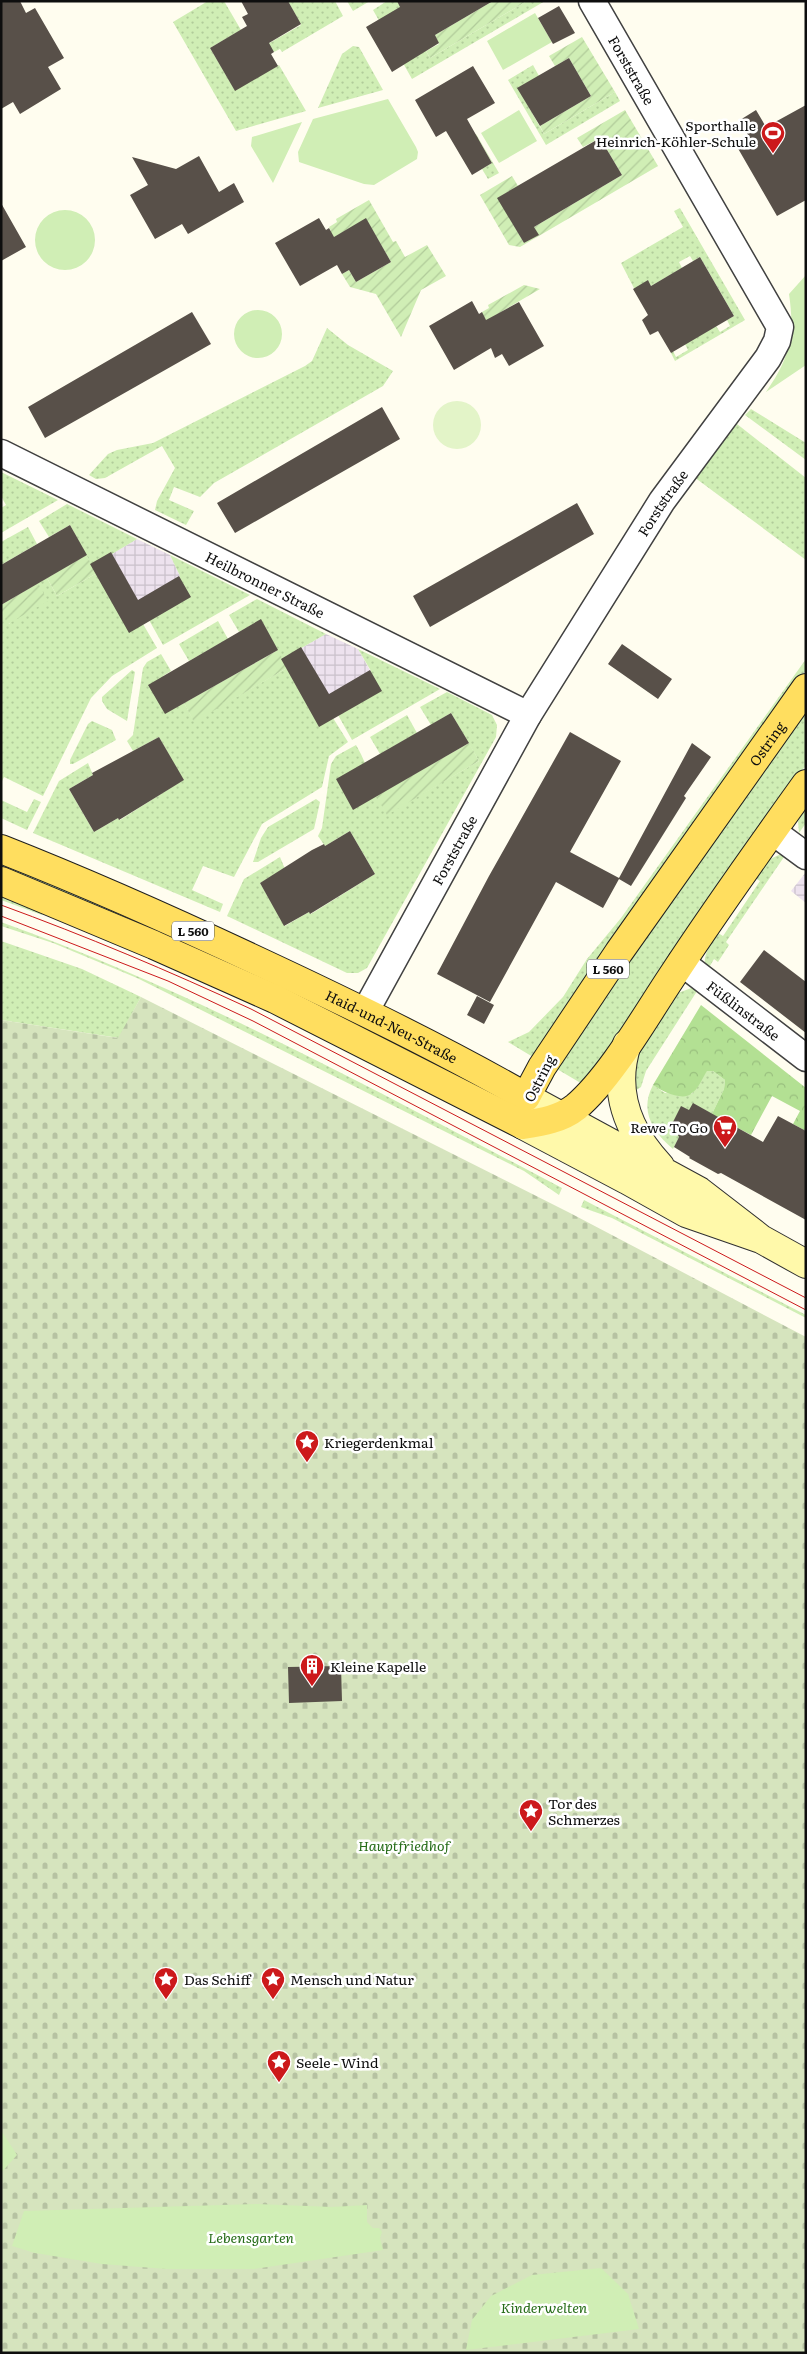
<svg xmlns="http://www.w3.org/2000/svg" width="807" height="2354" font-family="Literata,serif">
<defs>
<pattern id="industrial-grid" width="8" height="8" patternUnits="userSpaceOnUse" patternTransform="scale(1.25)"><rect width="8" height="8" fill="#ede2ee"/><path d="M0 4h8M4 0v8" fill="none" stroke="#cac1cb"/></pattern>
<pattern id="grass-dots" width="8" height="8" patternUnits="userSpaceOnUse" patternTransform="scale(1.25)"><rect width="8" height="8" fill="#d0eeb5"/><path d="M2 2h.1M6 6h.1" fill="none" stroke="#b1cb9a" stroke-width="1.8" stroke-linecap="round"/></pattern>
<pattern id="forest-crowns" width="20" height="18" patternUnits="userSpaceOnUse" patternTransform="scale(1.25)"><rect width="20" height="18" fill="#b3e093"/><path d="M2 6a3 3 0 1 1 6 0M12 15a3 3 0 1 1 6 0" fill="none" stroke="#99bf7e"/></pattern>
<pattern id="cemetery-stones" width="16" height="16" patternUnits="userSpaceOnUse" patternTransform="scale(1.25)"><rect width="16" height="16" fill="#d6e4be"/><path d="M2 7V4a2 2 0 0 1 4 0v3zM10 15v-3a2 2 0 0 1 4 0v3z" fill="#b6c2a2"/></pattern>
<pattern id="garden-furrows" width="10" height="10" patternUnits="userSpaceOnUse" patternTransform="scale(1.25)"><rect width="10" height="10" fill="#d0eeb5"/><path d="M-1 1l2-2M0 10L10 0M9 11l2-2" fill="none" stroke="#b1cb9a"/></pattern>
</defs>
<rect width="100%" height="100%" fill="#fffdef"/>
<!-- industrial -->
<path fill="url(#industrial-grid)" d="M137,539L170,555L180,576L131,631L110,555Z
M326,634L358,649L371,672L320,725L282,659Z
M806,872V903L791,891Z"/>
<!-- grass -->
<path fill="url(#grass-dots)" d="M208,1H224L241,30L210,48L235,90L279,65L306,111L236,131L173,22Z
M288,1H335L343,16L282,52L280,49L274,52L266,45L301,25Z
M347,1H370L353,11Z
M387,1H408L400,6L430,58L527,1H545L412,79L373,10Z
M353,46L359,47L383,90L318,108L342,54Z
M533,65L539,76L518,88L544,134L615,92L620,101L546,145L508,80Z
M476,134L499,173L488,179L482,169L492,163L480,142L465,141Z
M680,208L745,320L675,361L671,353L673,351L676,357L688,350L685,344L716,326L720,332L730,326L727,320L734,316L700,257L693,261L690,256L679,262L682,268L651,286L648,280L637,294L621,263L683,227L674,211Z
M327,328L348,345L393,371L383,386L214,483L200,497L174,487L169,500L194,511L186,525L155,510L157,501L175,468L162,446L105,478L96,479L89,475L108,454L117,450L153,443L305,366L312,361Z
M751,409L806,443V460L745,415Z
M737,424L806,478V560L694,477L717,438L723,441Z
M1,472L58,500L1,533V508L6,505L1,496Z
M67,504L137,539L92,566L70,525L49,537L39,521Z
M28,527L37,544L1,565V542Z
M170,555L250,595L163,645L149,620L180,576Z
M97,573L143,624L157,648L112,676L91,698L43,796L4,777L1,783V612L9,624L38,583L47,578L57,596Z
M257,599L326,634L282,659L261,620L239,632L229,615Z
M218,621L228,639L189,661L179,644Z
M358,649L440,689L352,740L338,715L371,671Z
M161,654L171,671L163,676L180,705L184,703L194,721L287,668L333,718L348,742L329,756L322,787L262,824L234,877L203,866L192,890L223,904L220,912L33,833L59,781L88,763L93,775L69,789L94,832L118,818L120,820L183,780L159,737L133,751L127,741L133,735L143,668L147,662Z
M806,659V670L729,774L533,1057L508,1042L529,1032L563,997L587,959L621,918Z
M132,670L135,672L127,721L107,709L102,701V697Z
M447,692L492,715L497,725L496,737L367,968L358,973H347L227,916L244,879L280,857L285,869L260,883L285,926L309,912L311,914L375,874L350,831L325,846L318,836L322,828L331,764L336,756L356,745C369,767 374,792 387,814L479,761L451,713L431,725L420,707Z
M806,711V765L687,928L584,1085L557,1069L681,883Z
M407,715L417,733L380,754L370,737Z
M92,721L112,730L116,740L73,764H70V760L88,724Z
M34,799L41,802L27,830L1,818V800L27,812Z
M316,799L320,802L314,829L258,862H253L261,838L268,827Z
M806,807V823L799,833L798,821Z
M781,854H786L726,942L729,945L718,962L714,959L707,971C700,957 711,944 718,933L723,936L760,881L755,878L768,860Z
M1,863L179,937L335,1011L509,1101L507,1104L1,869Z
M1,893L44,911L42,915L1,900Z
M1,922C196,992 379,1092 562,1188L559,1195L524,1171L137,978L53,943L1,926Z
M1,941L82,969L141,997L119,1038L1,1020Z
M694,987L699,988L646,1071L641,1087L632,1093L636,1054L678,993Z
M707,1070L713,1071L725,1080L724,1089L712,1114L696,1105L673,1149C653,1132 639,1111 653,1085L665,1093L692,1094Z
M584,1200L806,1315V1318L612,1218L581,1207Z"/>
<!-- forest -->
<path fill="url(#forest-crowns)" d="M701,1005L806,1088V1131L793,1124L800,1111L772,1096L751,1135L712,1114L724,1089L725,1080L713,1071H707C703,1077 698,1090 691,1094C682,1101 661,1091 653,1085Z"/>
<!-- cemetery -->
<path fill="url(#cemetery-stones)" d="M141,997L570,1213L806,1337V2353H1V1020L118,1038Z"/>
<!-- park -->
<path fill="#d0eeb5" d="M535,13L552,42L503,70L487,41Z
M388,99L416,147L418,152L417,159L374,185L364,184L299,162L298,152L313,119Z
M519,110L537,141L499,163L481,133Z
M302,122L273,183L251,146L252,137Z
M35 240a30 30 0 1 1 60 0a30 30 0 1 1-60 0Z
M806,275V365L766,392C790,358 795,335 789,294Z
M234 334a24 24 0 1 1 48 0a24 24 0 1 1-48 0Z
M1,2130L17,2155L1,2173Z
M257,2204L332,2207L367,2205V2222L373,2228H379L382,2232L380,2238L383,2250L254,2269H166L102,2264L35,2253L12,2246L24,2211Z
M601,2268L628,2294L639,2329L466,2350L472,2320L491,2296L532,2275Z"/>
<!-- garden -->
<path fill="url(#garden-furrows)" d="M493,1H527L430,58L426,51L439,44L435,35Z
M582,37L615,92L544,134L540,126L591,96L569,58L555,66L549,56Z
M625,110L658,166L520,247L509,245L480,195L512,176L518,186L498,198L524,243L538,235L534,227L622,175L600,138L583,147L577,138Z
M369,200L393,242L396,241L405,257L427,245L446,276L421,290L401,337L376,294L350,287L342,274L349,270L356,282L391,262L366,219L331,239L330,236L331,231L329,227L337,222L336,219Z
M524,285L540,289L484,322L482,312L489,308L488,305Z
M86,555L97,573L57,596L47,578Z
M38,583L48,601L8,624L1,612V605Z
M278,650L287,668L194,722L184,703Z
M469,743L479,761L387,815L376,796Z"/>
<!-- pitch -->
<path fill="#e3f4c8" d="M433 425a24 24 0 1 1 48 0a24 24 0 1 1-48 0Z"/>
<!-- building -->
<path fill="#585049" d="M1,1H20L26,13L35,8L64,58L48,67L61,89L20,114L13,102L1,109Z
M241,1H288L301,24L269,43L274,52L271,54L278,66L235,91L210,48L247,26L242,17L248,14Z
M397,1H493L435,35L439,43L392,72L366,27L400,7Z
M559,6L575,33L553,44L538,18Z
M569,58L591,96L540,126L517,88Z
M473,66L495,103L467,119L492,163L472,175L446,131L436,137L415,100Z
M806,105V200L777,216L736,145L749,137L740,120L756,110L766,127Z
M600,138L622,175L534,227L539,235L524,243L497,198Z
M199,156L219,192L234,183L244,202L188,234L182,224L155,239L130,195L148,185L132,157L176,169Z
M1,203L26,247L1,261Z
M319,218L326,230L329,228L334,237L366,218L391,262L356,282L349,270L342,274L337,265L300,286L275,243Z
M700,257L734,316L671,353L658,331L650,335L642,320L648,315L633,289L648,280L651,286Z
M472,301L479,314L482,312L486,320L519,302L544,346L509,366L502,354L495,358L491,348L454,370L429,326Z
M192,312L211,344L45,438L28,407Z
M382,407L400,439L235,533L217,503Z
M577,503L594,534L430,627L413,596Z
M70,525L87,555L1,605V565Z
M111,552L138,600L179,576L191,597L129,633L90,564Z
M261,619L278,650L165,714L148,685Z
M622,644L672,679L658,699L608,664Z
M301,647L329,694L370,670L382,691L319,727L281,659Z
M451,713L469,743L353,810L336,779Z
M570,732L621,761L570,852L619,878L692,743L711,757L684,796L686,798L631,886L619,879L603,908L556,882L490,1002L437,974L489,876Z
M159,737L184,780L119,820L118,818L94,832L69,789L93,775L92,773Z
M350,831L375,874L310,914L309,912L284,926L260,883L312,850L324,844L325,846Z
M764,950L806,982V1033L740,982Z
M477,996L494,1005L484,1024L467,1015Z
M693,1103L763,1142L778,1116L806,1131V1220L721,1173L718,1174L689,1158L690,1157L674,1147L679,1137L672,1124L681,1106L689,1110Z
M341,1666L342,1701L289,1703L288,1667Z"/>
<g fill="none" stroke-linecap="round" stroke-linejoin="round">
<!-- street casing -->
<g stroke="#414141" stroke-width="29">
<g id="street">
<path id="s1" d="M1,453L528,715"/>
<path d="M772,831L806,856"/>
<path id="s2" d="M681,962L806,1058"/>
<path id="s3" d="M365,1012L528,715L662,501L768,358L777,341L780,327L592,1"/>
</g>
</g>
<!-- secondary casing -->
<g stroke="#303030" stroke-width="30">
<path id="secondary" d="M627,1044C612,1090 627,1131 660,1166
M761,1239L699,1191L526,1097L523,1125L627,1180L686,1213L761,1239L806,1264"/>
</g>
<!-- primary casing -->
<g stroke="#1f1f1f" stroke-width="30">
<g id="primary">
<path id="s4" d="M1,849C90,884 177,923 262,963C352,1005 441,1048 526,1097L542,1067L619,952L806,688"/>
<path d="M1,881L154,945L275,999L523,1125C542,1122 561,1119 576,1107C611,1077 645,1017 671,978C714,912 760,848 806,784"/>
</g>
</g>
<!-- street -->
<use href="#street" stroke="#fff" stroke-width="26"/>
<!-- secondary -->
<use href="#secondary" stroke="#fff9aa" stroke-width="28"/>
<!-- primary -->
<use href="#primary" stroke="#ffde5f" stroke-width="28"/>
<!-- tram -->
<path stroke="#cc191b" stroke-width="1" d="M1,905C86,936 169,971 251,1009L806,1298
M1,916L168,981L253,1021L806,1310"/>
</g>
<!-- icons -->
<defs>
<g id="stadium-pin" transform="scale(1.25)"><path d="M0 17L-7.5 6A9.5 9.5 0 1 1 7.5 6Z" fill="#cc191b" stroke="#fff"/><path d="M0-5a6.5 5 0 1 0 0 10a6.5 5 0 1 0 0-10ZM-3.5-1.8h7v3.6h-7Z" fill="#fff"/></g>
<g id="supermarket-pin" transform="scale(1.25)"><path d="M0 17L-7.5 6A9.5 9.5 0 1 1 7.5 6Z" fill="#cc191b" stroke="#fff"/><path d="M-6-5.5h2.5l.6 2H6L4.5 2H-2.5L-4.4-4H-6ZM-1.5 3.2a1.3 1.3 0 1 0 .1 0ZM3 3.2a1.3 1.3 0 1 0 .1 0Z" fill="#fff"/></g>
<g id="sight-pin" transform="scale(1.25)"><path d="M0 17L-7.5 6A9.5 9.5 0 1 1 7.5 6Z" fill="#cc191b" stroke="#fff"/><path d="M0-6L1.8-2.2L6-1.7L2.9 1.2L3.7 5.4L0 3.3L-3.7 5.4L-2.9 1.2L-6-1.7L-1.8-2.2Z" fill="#fff"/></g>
<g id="building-pin" transform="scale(1.25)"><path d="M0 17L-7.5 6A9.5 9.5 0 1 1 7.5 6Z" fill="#cc191b" stroke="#fff"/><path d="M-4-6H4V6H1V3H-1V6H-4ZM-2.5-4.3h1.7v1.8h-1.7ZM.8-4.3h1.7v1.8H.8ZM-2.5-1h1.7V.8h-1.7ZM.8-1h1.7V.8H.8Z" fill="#fff"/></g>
</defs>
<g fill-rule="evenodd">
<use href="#stadium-pin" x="773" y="133"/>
<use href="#supermarket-pin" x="725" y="1127"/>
<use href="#sight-pin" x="307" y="1442"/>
<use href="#building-pin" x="312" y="1666"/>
<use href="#sight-pin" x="531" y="1811"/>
<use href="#sight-pin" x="166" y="1979"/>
<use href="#sight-pin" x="273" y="1979"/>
<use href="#sight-pin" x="279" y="2062"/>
</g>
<g text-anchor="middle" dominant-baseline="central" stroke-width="5" stroke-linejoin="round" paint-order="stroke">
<!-- shield labels -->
<g fill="#fff" stroke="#565656" stroke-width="1">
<rect x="172" y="921.5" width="42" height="19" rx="4"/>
<rect x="587" y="959.5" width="42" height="19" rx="4"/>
</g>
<g font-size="12" font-weight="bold" fill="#0e0e0e">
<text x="193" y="931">L 560</text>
<text x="608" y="969">L 560</text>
</g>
<!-- street labels -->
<g font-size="14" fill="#0e0e0e" stroke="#fff">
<text transform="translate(632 70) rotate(60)">Forststraße</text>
<text stroke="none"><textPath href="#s3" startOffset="590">Forststraße</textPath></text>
<text stroke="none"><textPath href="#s1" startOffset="295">Heilbronner Straße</textPath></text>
<text stroke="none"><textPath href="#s4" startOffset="1009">Ostring</textPath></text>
<text stroke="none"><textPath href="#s3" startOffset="185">Forststraße</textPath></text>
<text stroke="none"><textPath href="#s2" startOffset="79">Füßlinstraße</textPath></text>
<text stroke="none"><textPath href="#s4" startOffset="429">Haid-und-Neu-Straße</textPath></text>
<text transform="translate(539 1078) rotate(-63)">Ostring</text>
</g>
<!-- poi labels -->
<g font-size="14" fill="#0e0e0e" stroke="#fff" text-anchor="start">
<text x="756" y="125" text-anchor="end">Sporthalle<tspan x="756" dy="16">Heinrich-Köhler-Schule</tspan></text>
<text x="708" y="1127" text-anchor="end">Rewe To Go</text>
<text x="324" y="1442">Kriegerdenkmal</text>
<text x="330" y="1666">Kleine Kapelle</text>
<text x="548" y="1803">Tor des<tspan x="548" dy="16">Schmerzes</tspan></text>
<text x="184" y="1979">Das Schiff</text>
<text x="290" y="1979">Mensch und Natur</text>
<text x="296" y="2062">Seele - Wind</text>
</g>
<!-- park labels -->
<g font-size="14" font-style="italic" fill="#266c18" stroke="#fff">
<text x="404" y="1845">Hauptfriedhof</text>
<text x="251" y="2237">Lebensgarten</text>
<text x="544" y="2307">Kinderwelten</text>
</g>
</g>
<!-- border -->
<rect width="807" height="2354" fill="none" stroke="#0e0e0e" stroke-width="5"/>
</svg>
